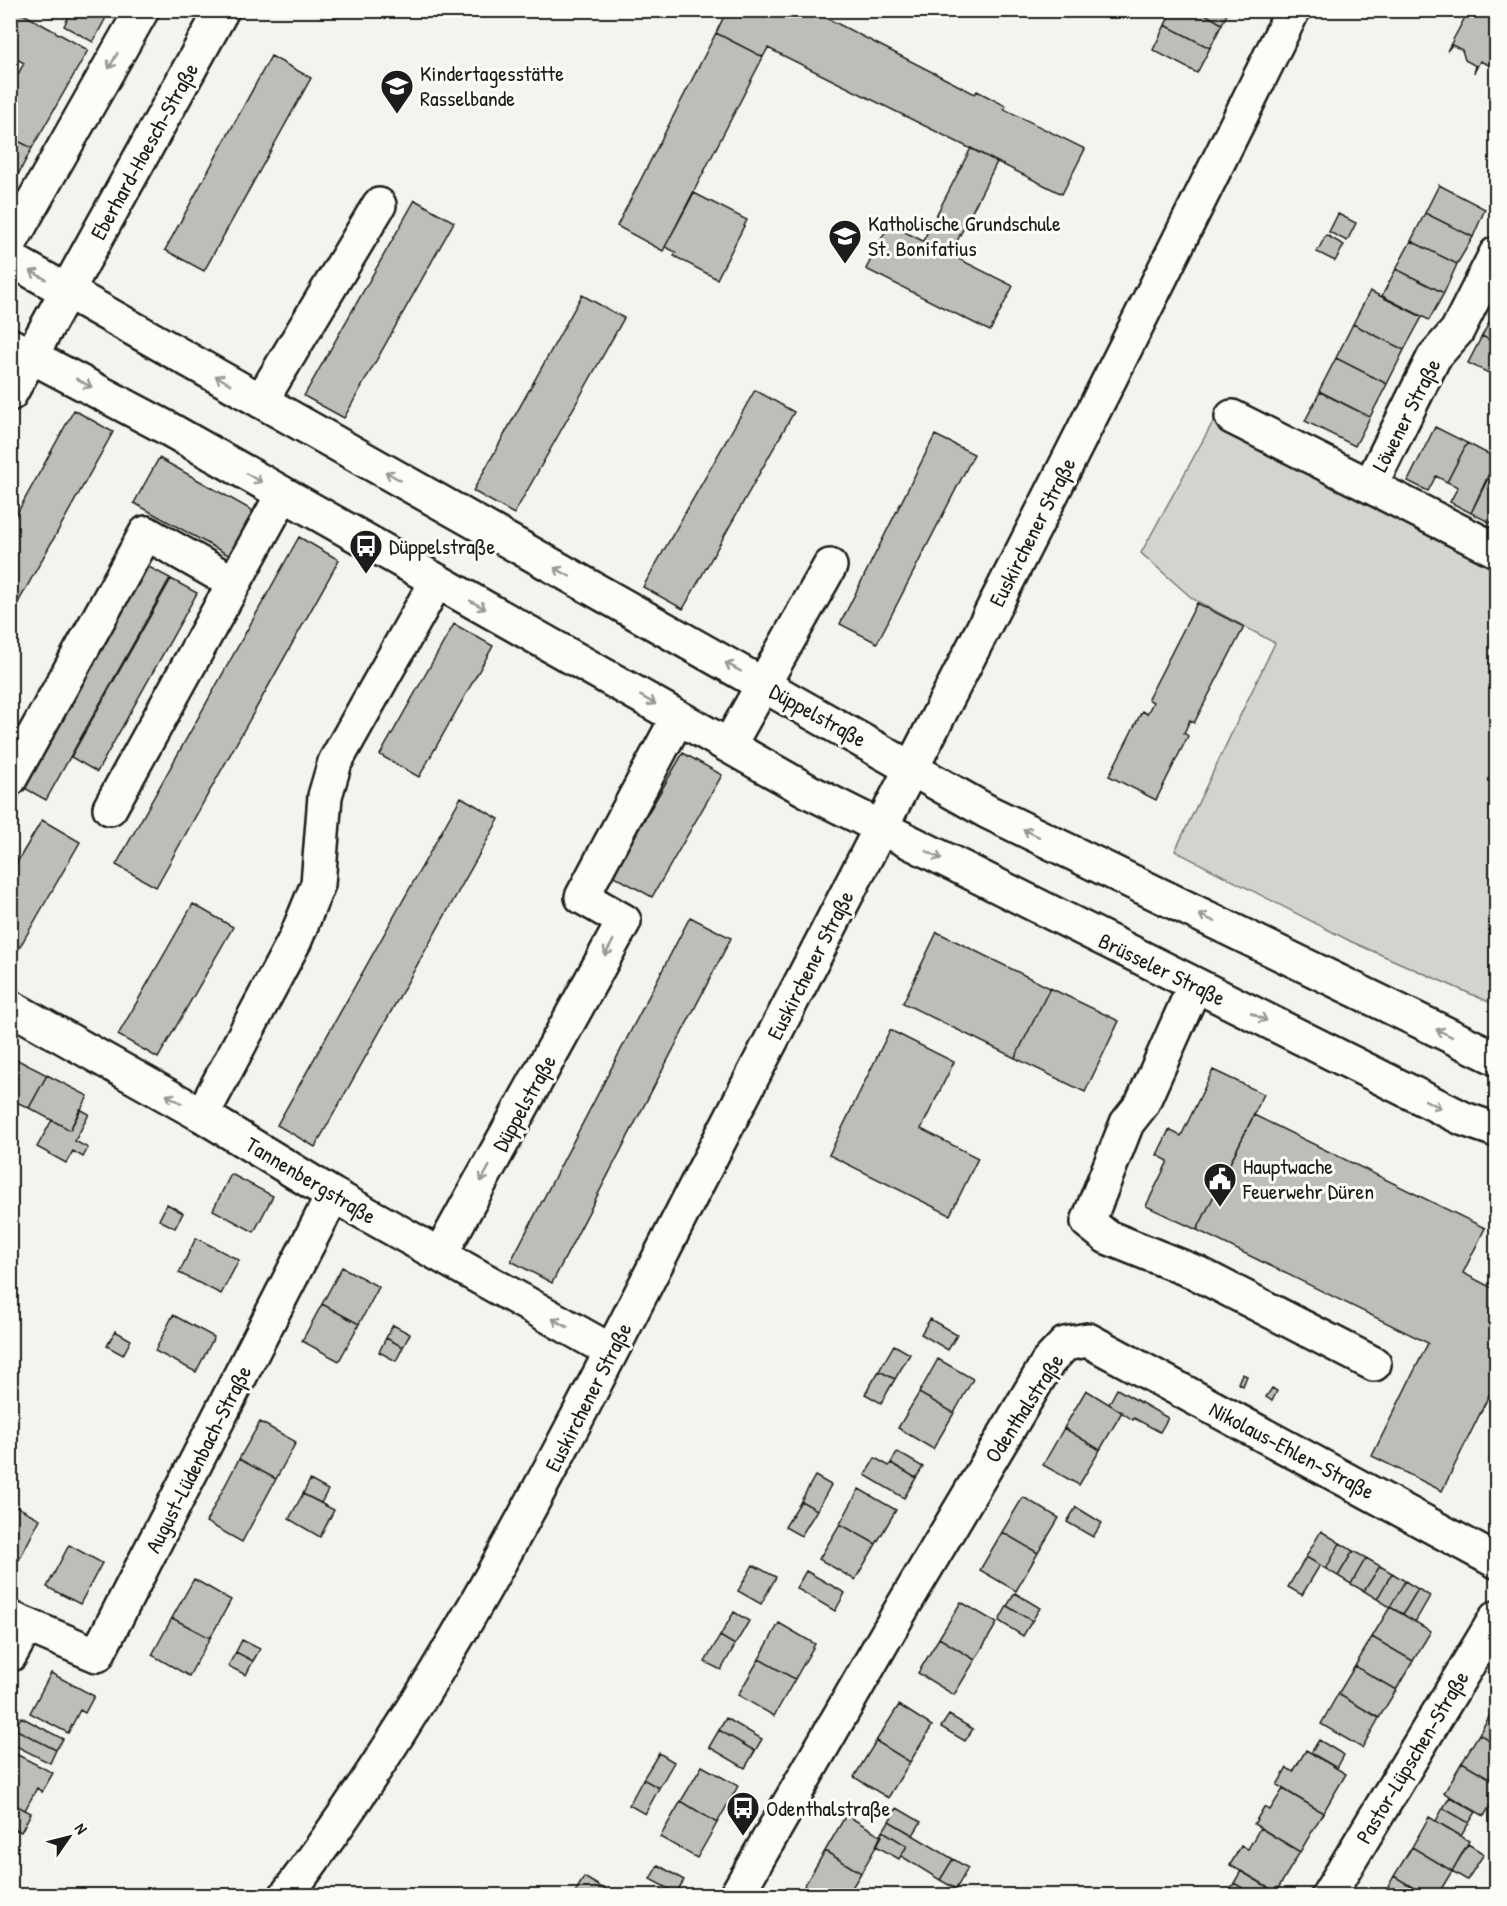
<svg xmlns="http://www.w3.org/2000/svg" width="1507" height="1906" font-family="'Patrick Hand',sans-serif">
<rect width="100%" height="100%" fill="#f4f3ee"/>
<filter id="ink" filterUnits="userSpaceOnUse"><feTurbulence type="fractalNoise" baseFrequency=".0167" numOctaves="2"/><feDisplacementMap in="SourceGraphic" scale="12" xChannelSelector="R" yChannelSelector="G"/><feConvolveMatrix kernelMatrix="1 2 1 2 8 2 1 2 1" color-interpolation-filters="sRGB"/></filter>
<g filter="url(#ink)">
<!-- green -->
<path fill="#d4d3cf" stroke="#787876" stroke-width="1.5" d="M1213,422L1496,562V1005L1352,942L1175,851L1275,643L1193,599L1141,553Z"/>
<!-- building -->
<path fill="#bebdba" stroke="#1c1c1c" stroke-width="1.5" d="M16,10L88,50L32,148L10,137V89L24,63L10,55V21Z
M72,10H110L93,42L64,26Z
M727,10H811L975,94L977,91L1006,106L1004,109L1085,149L1062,194L768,48L763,57L716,33Z
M1172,10H1198L1222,24L1210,48L1165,25Z
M1198,10H1229L1222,24Z
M1469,10H1482L1495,17L1496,14V78L1491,66L1480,61L1474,73L1476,66L1465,60L1462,50L1452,45L1447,51Z
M1165,25L1210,48L1197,73L1153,50Z
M716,33L763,57L663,251L617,226Z
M271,56L311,78L204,271L165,250Z
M10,137L32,148L10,190Z
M971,148L997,162L950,255L923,241Z
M1439,185L1485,209L1473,237L1425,213Z
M694,193L747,220L717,279L674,256L676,252L665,247Z
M415,200L454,222L344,418L304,396Z
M1425,213L1473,237L1457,264L1411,241Z
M1338,214L1356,223L1347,241L1329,232Z
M889,224L1013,286L990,331L866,269Z
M1326,235L1344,245L1335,261L1317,252Z
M1411,241L1457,264L1444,293L1396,269Z
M1396,269L1444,293L1429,320L1382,296Z
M1370,291L1422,317L1404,350L1353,324Z
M582,295L624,318L514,514L473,491Z
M1496,309V327L1489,323Z
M1489,323L1496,327V343L1482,336Z
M1353,324L1404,350L1387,384L1336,358Z
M1482,336L1496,343L1495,376L1468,363Z
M1336,358L1387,384L1370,417L1319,391Z
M755,390L794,412L683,609L643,587Z
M1320,392L1370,417L1355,446L1305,421Z
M74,410L113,432L10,617V526Z
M1435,427L1467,443L1447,482L1436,476L1428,491L1408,481Z
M935,435L974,454L877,643L840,624Z
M1467,443L1496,458L1471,513L1450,502L1458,487L1447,482Z
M159,458L255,512L230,556L134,503Z
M1496,462V512L1491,523L1471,513Z
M299,537L339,560L156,887L116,865Z
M145,565L170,578L46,800L21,786Z
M171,579L197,593L97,772L71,757Z
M1197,603L1244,627L1194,723L1190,720L1184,733L1188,736L1156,800L1109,776L1142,711L1147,714L1153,702L1148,699Z
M454,624L493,646L419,777L380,755Z
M683,753L722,775L652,897L612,875Z
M461,797L499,819L315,1147L277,1125Z
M42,820L80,842L10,964V874Z
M193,904L233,927L158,1058L118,1035Z
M690,917L731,938L552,1283L511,1261Z
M937,932L1050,988L1015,1058L903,1003Z
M1050,988L1119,1021L1085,1092L1015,1058Z
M890,1030L954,1062L921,1129L978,1158L950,1215L829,1155Z
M10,1056L47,1075L29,1108L10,1099Z
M1213,1070L1264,1094L1197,1230L1146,1206L1168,1161L1157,1155L1169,1130L1181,1136Z
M47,1075L88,1096L70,1130L29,1108Z
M80,1109L89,1114L75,1141L88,1148L83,1157L73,1151L66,1163L37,1147L52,1120L70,1130Z
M1254,1115L1485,1228L1463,1273L1496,1290V1381L1442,1491L1372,1456L1428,1343L1197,1230Z
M10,1129L16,1132L10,1143Z
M231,1174L273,1196L254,1232L213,1210Z
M167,1204L183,1213L175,1228L159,1220Z
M196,1238L239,1260L221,1294L179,1273Z
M342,1267L379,1287L359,1324L322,1304Z
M322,1304L359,1324L339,1361L302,1341Z
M173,1315L214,1337L196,1372L155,1351Z
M930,1319L957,1335L948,1350L921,1334Z
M393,1325L410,1334L403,1347L386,1338Z
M115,1331L131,1340L123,1355L107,1346Z
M386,1338L403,1347L396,1361L379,1352Z
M894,1345L910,1354L895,1379L879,1371Z
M938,1359L973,1379L954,1413L919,1393Z
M879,1371L895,1379L881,1403L865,1394Z
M1242,1374L1247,1376L1243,1386L1238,1383Z
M1272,1388L1277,1391L1272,1401L1266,1397Z
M1117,1389L1168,1418L1160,1432L1134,1418L1133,1420L1109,1404Z
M1086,1390L1122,1412L1100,1450L1064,1428Z
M919,1393L954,1413L933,1449L898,1428Z
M260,1422L296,1442L276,1479L239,1459Z
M1064,1428L1100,1450L1079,1485L1043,1465Z
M897,1452L923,1467L916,1478L891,1463Z
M875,1458L889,1466L891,1463L916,1478L904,1498L865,1475Z
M239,1459L276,1479L242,1542L206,1522Z
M815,1476L831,1485L817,1510L801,1501Z
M310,1480L328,1490L321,1503L303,1494Z
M859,1489L896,1510L876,1544L840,1524Z
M303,1494L334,1510L320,1537L289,1519Z
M1023,1497L1059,1518L1038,1553L1002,1532Z
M801,1501L817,1510L801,1536L785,1527Z
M10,1503L40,1519L19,1560L10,1555Z
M1076,1507L1102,1523L1093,1537L1067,1522Z
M840,1524L876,1544L855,1580L819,1559Z
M1321,1531L1340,1543L1326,1569L1306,1557Z
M1002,1532L1038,1553L1016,1591L980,1570Z
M1340,1543L1353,1551L1338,1576L1326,1569Z
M69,1545L102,1563L80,1604L47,1587Z
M1353,1551L1366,1558L1351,1584L1338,1576Z
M1306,1557L1320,1565L1302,1595L1288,1587Z
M1366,1558L1380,1566L1364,1591L1351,1584Z
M753,1565L776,1577L761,1604L738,1591Z
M1380,1566L1392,1573L1377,1599L1364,1591Z
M806,1571L845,1593L835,1611L796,1588Z
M1392,1573L1405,1581L1390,1607L1377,1599Z
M194,1579L231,1600L210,1638L172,1618Z
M1405,1581L1418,1589L1403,1614L1390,1607Z
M1418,1589L1430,1596L1415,1622L1403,1614Z
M1015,1593L1040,1608L1032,1621L1007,1606Z
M961,1602L997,1623L975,1660L939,1638Z
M1007,1606L1032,1621L1023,1636L999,1621Z
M1390,1607L1431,1631L1413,1661L1372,1637Z
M734,1612L749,1621L735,1645L720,1636Z
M172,1618L210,1638L189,1676L152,1655Z
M779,1623L815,1644L795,1679L759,1659Z
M720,1636L735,1645L721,1670L705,1662Z
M1372,1637L1413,1661L1396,1690L1355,1666Z
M939,1638L975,1660L954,1695L918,1673Z
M242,1640L260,1649L253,1661L236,1652Z
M236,1652L253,1661L246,1675L228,1666Z
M759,1659L795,1679L774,1716L738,1695Z
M1355,1666L1396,1690L1379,1718L1338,1694Z
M51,1673L94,1696L85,1713L80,1710L68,1733L30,1713Z
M1338,1694L1379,1718L1362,1748L1321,1724Z
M899,1705L932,1726L910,1762L876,1741Z
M1496,1705V1744L1479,1734Z
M949,1715L973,1729L965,1741L941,1727Z
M21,1717L63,1739L56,1750L15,1729Z
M726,1718L762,1739L755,1751L719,1730Z
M15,1729L56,1750L50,1763L10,1743Z
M719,1730L755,1751L745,1768L709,1747Z
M1479,1734L1496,1744V1782L1462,1762Z
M1319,1740L1344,1755L1337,1768L1311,1753Z
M876,1741L910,1762L888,1798L854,1777Z
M1306,1750L1346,1774L1323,1813L1277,1785L1287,1768L1293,1772Z
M10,1751L53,1773L42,1792L37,1788L25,1810L10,1802Z
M659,1753L674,1762L659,1788L643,1779Z
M1462,1762L1496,1782V1796L1484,1816L1444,1793Z
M702,1766L738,1786L717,1823L681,1801Z
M643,1779L659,1788L645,1814L629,1805Z
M1283,1789L1323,1813L1300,1852L1254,1824L1264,1807L1270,1810Z
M1450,1797L1476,1812L1469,1823L1443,1808Z
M681,1801L717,1823L697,1858L660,1837Z
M10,1802L31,1813L21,1832L16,1829L10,1838Z
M897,1808L921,1822L913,1835L889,1821Z
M1443,1808L1469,1823L1461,1836L1436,1821Z
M846,1815L882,1836L861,1873L825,1851Z
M1429,1817L1469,1841L1452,1871L1412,1847Z
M889,1821L953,1859L940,1880L901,1856L907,1846L883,1831Z
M1260,1828L1300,1852L1276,1892L1230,1865L1241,1846L1248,1849Z
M883,1831L907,1846L899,1859L876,1846Z
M1468,1844L1484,1854L1467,1880L1452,1871Z
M1412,1847L1452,1871L1437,1896H1427L1394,1876Z
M825,1851L861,1873L847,1896H817L803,1888Z
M953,1859L968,1868L956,1889L940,1880Z
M658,1865L684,1880L676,1893L650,1879Z
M1241,1871L1267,1886L1262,1896H1256L1234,1883Z
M1394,1876L1427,1896H1383Z
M584,1877L616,1896H573Z
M1234,1883L1256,1896H1227Z"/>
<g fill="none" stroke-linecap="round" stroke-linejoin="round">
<!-- minor casing -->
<g stroke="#1c1c1c" stroke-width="38">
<path id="minor" d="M10,243L142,10
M1496,254L1457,331L1434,357L1370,486L1496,550
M10,259L988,812L1496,1058
M10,345L167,428L810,792L1464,1119L1496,1130
M10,394L222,10
M261,401L379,205
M1232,417L1370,486
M729,745L830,566
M10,779L146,533L234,583L283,494
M110,808L234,583
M1195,985L1142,1104L1127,1123L1088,1222L1107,1237L1197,1273L1374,1364
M10,1007L202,1115L333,1195L611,1351
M202,1115L295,940L318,884L325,796L335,762L436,582
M440,1255L624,921L582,897L678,717
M10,1618L97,1655L333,1195
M10,1655L26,1626
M286,1896C466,1658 592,1385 729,1122C920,753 1110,384 1293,10
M736,1896L902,1608L1048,1362L1065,1344L1088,1340L1496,1561
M1328,1896L1496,1618"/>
</g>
<!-- minor -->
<use href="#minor" stroke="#fdfcf7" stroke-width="33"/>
</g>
<!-- one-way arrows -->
<defs><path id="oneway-shaft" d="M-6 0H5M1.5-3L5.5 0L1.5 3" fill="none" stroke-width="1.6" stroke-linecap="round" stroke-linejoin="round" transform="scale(1.5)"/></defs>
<g stroke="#989794">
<use href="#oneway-shaft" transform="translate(113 61) rotate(119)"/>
<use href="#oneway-shaft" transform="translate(38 275) rotate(-151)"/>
<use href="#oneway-shaft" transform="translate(223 380) rotate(-150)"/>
<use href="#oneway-shaft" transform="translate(84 383) rotate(29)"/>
<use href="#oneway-shaft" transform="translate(393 476) rotate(-150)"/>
<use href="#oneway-shaft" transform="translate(254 478) rotate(30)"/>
<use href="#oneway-shaft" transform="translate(562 572) rotate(-151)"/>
<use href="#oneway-shaft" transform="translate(478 605) rotate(29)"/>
<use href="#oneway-shaft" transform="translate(733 667) rotate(-151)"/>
<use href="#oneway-shaft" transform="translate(648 700) rotate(29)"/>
<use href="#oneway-shaft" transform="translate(1031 833) rotate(-154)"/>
<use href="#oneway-shaft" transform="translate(934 855) rotate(28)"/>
<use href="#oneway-shaft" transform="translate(1207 918) rotate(-155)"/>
<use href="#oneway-shaft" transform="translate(609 948) rotate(119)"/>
<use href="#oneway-shaft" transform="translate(1259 1017) rotate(26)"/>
<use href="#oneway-shaft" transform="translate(1444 1033) rotate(-154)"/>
<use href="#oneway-shaft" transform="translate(174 1099) rotate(-151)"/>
<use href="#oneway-shaft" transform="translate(1433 1104) rotate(26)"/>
<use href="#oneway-shaft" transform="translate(485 1174) rotate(119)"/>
<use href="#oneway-shaft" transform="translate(560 1323) rotate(-151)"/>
</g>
</g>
<!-- icons -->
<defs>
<g id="school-pin" transform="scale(1.725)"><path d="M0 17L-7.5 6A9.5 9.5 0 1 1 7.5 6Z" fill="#1c1c1c" stroke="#fdfcf7"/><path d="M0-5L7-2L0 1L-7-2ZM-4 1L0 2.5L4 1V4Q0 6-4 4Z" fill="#fff"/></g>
<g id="bus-pin" transform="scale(1.725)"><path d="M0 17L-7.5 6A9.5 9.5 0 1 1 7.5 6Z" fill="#1c1c1c" stroke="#fdfcf7"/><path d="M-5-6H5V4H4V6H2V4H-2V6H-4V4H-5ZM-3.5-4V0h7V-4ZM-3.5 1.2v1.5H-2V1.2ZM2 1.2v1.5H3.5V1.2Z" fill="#fff"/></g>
<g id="civic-pin" transform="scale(1.725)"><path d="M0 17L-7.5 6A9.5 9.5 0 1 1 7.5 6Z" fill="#1c1c1c" stroke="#fdfcf7"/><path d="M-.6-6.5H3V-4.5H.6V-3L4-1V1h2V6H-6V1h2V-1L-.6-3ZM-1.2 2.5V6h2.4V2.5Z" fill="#fff"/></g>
</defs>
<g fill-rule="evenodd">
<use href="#school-pin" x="397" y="86"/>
<use href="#school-pin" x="845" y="236"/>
<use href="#bus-pin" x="366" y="546"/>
<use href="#civic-pin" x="1220" y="1179"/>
<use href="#bus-pin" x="743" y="1808"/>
</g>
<g text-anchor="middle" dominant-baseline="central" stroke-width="6" stroke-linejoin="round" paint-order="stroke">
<!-- poi labels -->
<g font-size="22" fill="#1c1c1c" stroke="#fdfcf7" text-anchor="start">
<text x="420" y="73">Kindertagesstätte<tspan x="420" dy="25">Rasselbande</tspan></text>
<text x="868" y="223">Katholische Grundschule<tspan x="868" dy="25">St. Bonifatius</tspan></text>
<text x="389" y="546">Düppelstraße</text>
<text x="1243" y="1166">Hauptwache<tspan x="1243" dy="25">Feuerwehr Düren</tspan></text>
<text x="766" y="1808">Odenthalstraße</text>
</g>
<!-- street labels -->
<g font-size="22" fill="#1c1c1c" stroke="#fdfcf7">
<text transform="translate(144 151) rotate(-61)">Eberhard-Hoesch-Straße</text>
<text transform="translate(1406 415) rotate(-63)">Löwener Straße</text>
<text transform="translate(1032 532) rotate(-63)">Euskirchener Straße</text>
<text transform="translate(818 715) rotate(29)">Düppelstraße</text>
<text transform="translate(810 965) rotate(-63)">Euskirchener Straße</text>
<text transform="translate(1162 969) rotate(26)">Brüsseler Straße</text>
<text transform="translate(524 1103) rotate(-61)">Düppelstraße</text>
<text transform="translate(311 1180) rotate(31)">Tannenbergstraße</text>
<text transform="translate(588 1397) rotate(-63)">Euskirchener Straße</text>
<text transform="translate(1024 1408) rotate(-57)">Odenthalstraße</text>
<text transform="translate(1292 1450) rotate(28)">Nikolaus-Ehlen-Straße</text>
<text transform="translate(198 1459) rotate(-63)">August-Lüdenbach-Straße</text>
<text transform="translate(1412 1757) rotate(-59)">Pastor-Lüpschen-Straße</text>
</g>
</g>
<!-- margin -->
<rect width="1507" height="1906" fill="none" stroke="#fdfcf7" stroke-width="36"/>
<rect x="18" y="18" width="1471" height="1870" fill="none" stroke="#1c1c1c" stroke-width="2" filter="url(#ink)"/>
<!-- north arrow -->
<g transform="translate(69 1837) rotate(55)" stroke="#fdfcf7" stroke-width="4.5" paint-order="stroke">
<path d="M0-4.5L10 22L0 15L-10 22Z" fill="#1c1c1c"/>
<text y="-9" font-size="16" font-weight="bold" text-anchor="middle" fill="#1c1c1c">N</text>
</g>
</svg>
